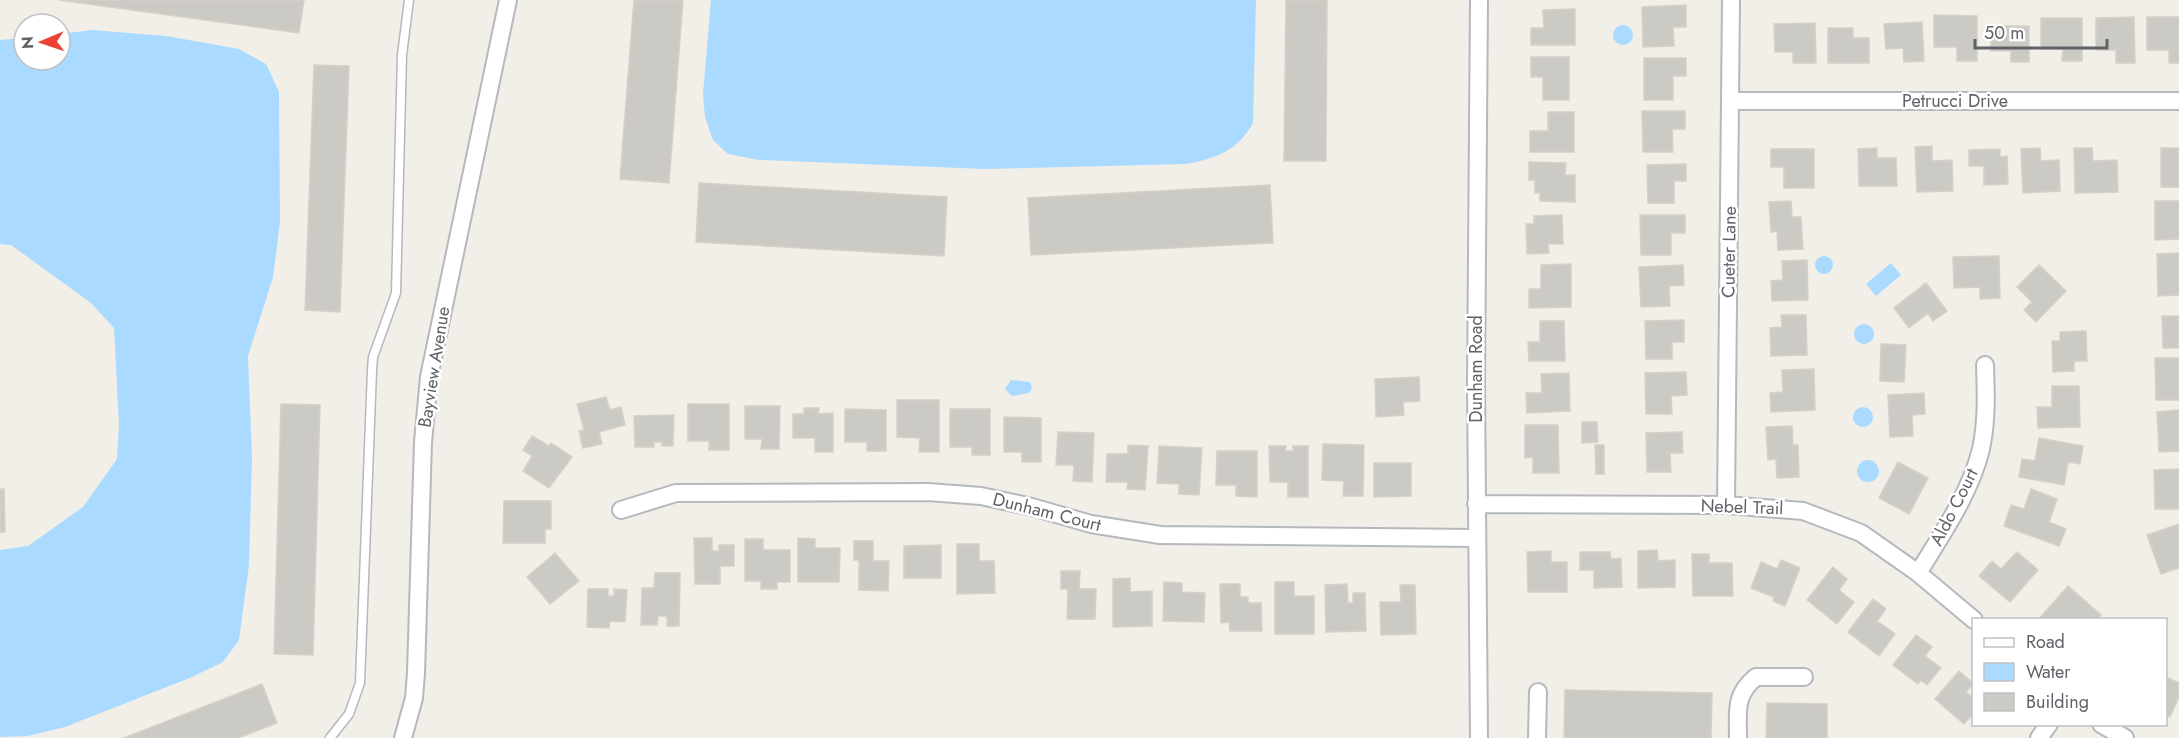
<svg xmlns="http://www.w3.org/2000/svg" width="2179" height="738" font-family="Jost,sans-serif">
<rect width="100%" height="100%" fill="#f1efe8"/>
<!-- water -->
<path fill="#aadaff" d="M711,0H1256L1253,123C1237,151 1217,158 1186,164L985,169L759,160L728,154L713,140L705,117L703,94Z
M1613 35a10 10 0 1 1 20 0a10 10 0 1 1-20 0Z
M92,30L166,36L239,49L266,64L279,92L280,222L273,277L248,356L252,457L249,565L239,640L223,662L192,677L65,727L28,736L0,737V550L28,546L83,507L117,459L119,424L114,328L91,303L11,245L0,244V40L24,38V60H60V34Z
M1815 265a9 9 0 1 1 18 0a9 9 0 1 1-18 0Z
M1891,263L1901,275L1876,296L1866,284Z
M1854 334a10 10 0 1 1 20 0a10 10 0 1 1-20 0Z
M1011,380L1030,382L1032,388L1029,393L1012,396L1005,389Z
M1853 417a10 10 0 1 1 20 0a10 10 0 1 1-20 0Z
M1857 471a11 11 0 1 1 22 0a11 11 0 1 1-22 0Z"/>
<!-- building -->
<path fill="#cccac5" stroke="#d6d1c6" stroke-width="1.5" d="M59,0H304L299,33Z
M634,0H683L669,183L620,179Z
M1286,0H1327L1326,161H1284Z
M1686,5V27H1673L1674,46L1643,47L1642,7Z
M1575,9V45H1531V28H1544L1543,10Z
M1934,15L1977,16V61H1957V47H1934Z
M2134,17L2135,63H2116V50H2096V18Z
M2147,17H2179V63H2169V50H2147Z
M2041,18H2082V61H2062L2063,49H2041Z
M1922,22L1924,61L1904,62L1903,48L1886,49L1884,24Z
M1815,23L1816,63H1793V52H1775L1774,24Z
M1991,26H2029V62H2011V51H1991Z
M1828,28H1853V38H1869V63H1828Z
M1531,57H1569V100H1543V77H1531Z
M1644,58H1686V76H1673V100H1644Z
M314,65L349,66L340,312L305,310Z
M1642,111H1685V129H1672L1673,152H1643Z
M1548,112H1574V152H1530V131H1548Z
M1932,146V161L1952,160L1953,191L1917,192L1915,147Z
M1877,148V158H1896L1897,186H1859L1858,149Z
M2040,148L2041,161L2059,160L2060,191L2023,193L2021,149Z
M2074,148H2092L2093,161L2117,160L2118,192L2075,193Z
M2161,148H2179V187H2161Z
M1771,149H1814V188H1784V167H1771Z
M2000,149V157L2007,156L2008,184L1984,185V166H1969V150Z
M1529,162L1566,163L1565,175H1575V202L1540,201V193H1535V180H1529Z
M1686,164V181H1674V203H1648L1647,165Z
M699,183L947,197L944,256L696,242Z
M1270,185L1273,243L1031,255L1028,198Z
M1791,201L1792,217H1801L1803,249L1778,250L1777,231L1771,232L1769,202Z
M2155,201H2179V239L2155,240Z
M1562,215L1563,244H1548L1549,253L1527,254L1526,224H1534V216Z
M1640,215H1685V233H1671V255H1641Z
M2179,253V295L2158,296L2157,254Z
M1999,256L2000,298L1980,299V287L1954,288L1953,257Z
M1807,260L1808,300L1772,301L1771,281L1783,280L1782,261Z
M1571,264V307L1529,308V289H1541V265Z
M1683,265L1684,285L1669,286L1670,306L1641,307L1639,267Z
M2039,265L2066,291L2036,322L2024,310L2032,302L2017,287Z
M1926,283L1947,311L1933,321L1928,313L1909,328L1894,308Z
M1781,315H1806L1807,355L1771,356L1770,328L1782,327Z
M2162,316H2179V348H2163Z
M1684,320V342H1672V359H1646L1645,321Z
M1540,321H1564L1565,361H1529L1528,342H1540Z
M2086,331L2087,361H2074V371L2053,372L2052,341H2060V332Z
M1881,344L1906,345L1904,382L1880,381Z
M2155,358H2179V400H2156Z
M1814,369L1815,410L1771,412L1770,393L1783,392L1782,370Z
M1686,372L1687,395L1671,396L1672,414H1646L1645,373Z
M1569,373L1570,411L1527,413L1526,393H1542L1541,374Z
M1419,377L1420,401L1403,402L1404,415L1376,417L1375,379Z
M2052,386H2079L2080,427L2038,428L2037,407H2052Z
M1924,393L1925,414L1912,415L1913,436L1890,437L1888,395Z
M606,397L610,410L621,407L625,425L599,432L602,444L583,448L579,431L584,430L577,404Z
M897,400H939V452H919L920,438L897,437Z
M281,404L320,405L313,655L274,654Z
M688,404H729V450H709V441H688Z
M745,406H780L779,449H761L762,439H745Z
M804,408H819L818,414L833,413V452H815V438H793V414H804Z
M845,409L886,410V451H867V442H845Z
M950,409H990V455H972V447H950Z
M2179,410V451L2159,452L2157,412Z
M674,415L673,446H662V442H654V447H635L634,416Z
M1004,417L1041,418V462H1022V452H1004Z
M1582,422H1597L1598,442L1582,443Z
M1525,425H1558L1559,473H1533V457L1525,458Z
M1792,426L1793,445H1798L1799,477L1777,478L1776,459L1768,460L1766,427Z
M1058,432L1094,433L1092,482L1073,481L1074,465H1056Z
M1682,432L1683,453H1670L1671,472H1647L1646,433Z
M532,436L549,446L551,443L572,457L549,488L523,471L532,456L523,450Z
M2039,438L2083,446L2080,464L2068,462L2064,485L2019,477L2022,459L2035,461Z
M1323,444L1364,445L1363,496H1343L1344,481L1322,480Z
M1128,445L1148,446L1145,490L1127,489L1128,482H1106L1107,454H1128Z
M1595,445H1604V474H1596Z
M1159,446L1202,448L1199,495L1179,494V484L1157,483Z
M1269,446H1286L1285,451H1293V446H1308V497H1288V482H1270Z
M1217,451H1257V497L1236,496V485H1216Z
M1898,462L1928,478L1909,514L1879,498Z
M1374,463H1411V496L1374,497Z
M2179,469V509H2155L2154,470Z
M0,489H4L5,532H0Z
M2031,489L2057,499L2049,522L2066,529L2059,546L2004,526L2011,505L2024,509Z
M504,501H551V529H545V543H503Z
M2179,524V568L2161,574L2147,535Z
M694,538H712V551H719V545H734V566H720V584H695Z
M798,538L815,539V548H840L839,582H798Z
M745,539H763V550H790V582H777V589H761V581H745Z
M854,541H873V561H889L888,591L859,590V560H854Z
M957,544H979V561H994L995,593L957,594Z
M941,545V578H904V546Z
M1657,550L1658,561L1675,560V587L1638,588V551Z
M1551,551V562H1567V592H1528L1527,552Z
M1580,552H1610L1611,559L1621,558L1622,587L1594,588V570H1580Z
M2017,552L2038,570L2010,602L1979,576L1992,561L2001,569Z
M555,553L579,581L550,604L527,577Z
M1692,554H1709V563H1732L1733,596H1693Z
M1781,560L1800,568L1785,606L1773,601L1774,597L1751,588L1761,562L1777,569Z
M1833,567L1847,579L1839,590L1854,602L1837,624L1807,600Z
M1061,571H1080L1079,589H1096L1095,619H1067L1068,589H1061Z
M655,573H680L679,626H667V616H658L657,625H641L642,588H654Z
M1130,578V592L1152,591V626L1113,627V579Z
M1164,582L1182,583V592L1205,593L1204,622L1163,621Z
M1275,582H1294V596H1314V634H1275Z
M1220,584H1240V597H1248V603H1261L1262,631H1230L1229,622L1221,623Z
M1347,584L1348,603H1353V593H1365L1366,631L1326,632L1325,585Z
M1400,585H1415L1416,634L1381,635L1380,602H1401Z
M2068,586L2101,615L2098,620H2038Z
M588,589H608V596H614V589L627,590L625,622L610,621L609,628L587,627Z
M1873,599L1886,609L1877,621L1895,634L1879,656L1848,632Z
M1916,635L1932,647L1925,656L1941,668L1927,685L1921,680L1918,684L1893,665Z
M1959,671L1973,683L1966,692L1974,698V713L1964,724L1935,699Z
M2166,677L2179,683V696L2170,717L2166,715Z
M262,684L277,723L238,738H124Z
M1565,690L1712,693L1711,738H1564Z
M1767,703L1827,704V738H1766Z"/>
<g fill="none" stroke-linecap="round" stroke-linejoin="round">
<!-- service casing -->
<g stroke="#b5b8bc" stroke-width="11">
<path id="service" d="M330,738L349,714L360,683L372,370L373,357L396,293L402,55L409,0"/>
</g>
<!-- minor casing -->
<g stroke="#b5b8bc" stroke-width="20">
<path id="minor" d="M1731,101H2179
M1476,504L1726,505L1803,511L1861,533L1918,573L1974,620
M1726,505L1731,0
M621,510L676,493L928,492L981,496L1032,507L1091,524L1160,535L1476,538
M1918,573C1942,534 1970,494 1981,449C1987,421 1986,393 1985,365
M2101,724L2125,738
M403,738L414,698L416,673L423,442L429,377L508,0
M1479,738L1476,383L1479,0
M1537,738L1538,692
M1738,738C1738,711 1734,695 1756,677H1804
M2039,738L2049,724"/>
</g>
<!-- service -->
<use href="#service" stroke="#fff" stroke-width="8"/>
<!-- minor -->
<use href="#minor" stroke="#fff" stroke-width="16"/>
</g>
<g text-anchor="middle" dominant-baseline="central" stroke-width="5" stroke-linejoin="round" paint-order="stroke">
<!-- street labels -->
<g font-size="18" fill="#5f6368" stroke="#fff">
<text x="1955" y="101">Petrucci Drive</text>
<text transform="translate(1729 252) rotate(-89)">Cueter Lane</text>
<text transform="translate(434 367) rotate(-81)">Bayview Avenue</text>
<text transform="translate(1476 369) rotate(-90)">Dunham Road</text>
<text transform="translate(1742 507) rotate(2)">Nebel Trail</text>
<text transform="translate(1954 507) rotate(-63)">Aldo Court</text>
<text transform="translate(1047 512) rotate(14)">Dunham Court</text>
</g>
</g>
<!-- legend -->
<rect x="1972" y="618" width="195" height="108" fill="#ffffff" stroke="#bfc1c3" stroke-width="1.5"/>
<rect x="1984" y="638" width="30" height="9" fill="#ffffff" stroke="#bfc1c3" stroke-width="1.5"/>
<text x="2026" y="648" font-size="18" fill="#5f6368">Road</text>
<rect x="1984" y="663" width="30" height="18" fill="#aadaff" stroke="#bfc1c3" stroke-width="1.5"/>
<text x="2026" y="678" font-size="18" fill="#5f6368">Water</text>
<rect x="1984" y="693" width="30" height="18" fill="#cccac5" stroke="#bfc1c3" stroke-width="1.5"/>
<text x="2026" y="708" font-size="18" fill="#5f6368">Building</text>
<!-- north arrow -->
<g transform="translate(42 42) rotate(268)"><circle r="28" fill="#ffffff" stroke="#bfc1c3" stroke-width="1.5"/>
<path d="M0-4.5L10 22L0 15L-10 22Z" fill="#ea4335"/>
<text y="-9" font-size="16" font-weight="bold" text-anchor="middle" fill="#5f6368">N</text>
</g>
<!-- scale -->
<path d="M1975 39v9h132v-9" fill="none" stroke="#5f6368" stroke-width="3"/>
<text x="1984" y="39" font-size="18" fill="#5f6368" stroke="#ffffff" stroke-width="4.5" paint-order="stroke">50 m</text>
</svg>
